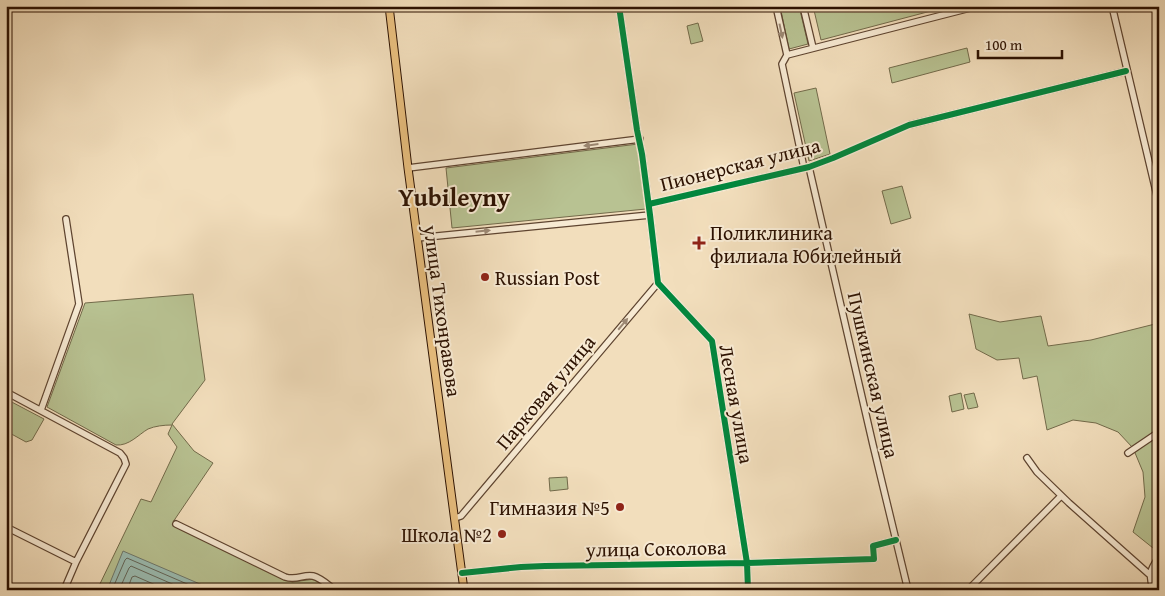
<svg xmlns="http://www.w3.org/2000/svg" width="1165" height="596" font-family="'Gentium Book Plus',serif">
<rect width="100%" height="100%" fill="#f2debc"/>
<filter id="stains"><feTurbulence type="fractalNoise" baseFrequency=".004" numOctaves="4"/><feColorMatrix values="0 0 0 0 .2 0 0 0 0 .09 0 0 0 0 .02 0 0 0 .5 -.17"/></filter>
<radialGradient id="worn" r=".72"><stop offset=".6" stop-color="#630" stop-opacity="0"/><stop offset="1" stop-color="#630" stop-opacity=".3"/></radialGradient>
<!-- green -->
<path fill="#b8c292" stroke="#726a4a" d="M780,6H799L808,44L789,49Z
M813,6H950L821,40Z
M698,23L703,41L691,44L687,26Z
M967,48L970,62L892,83L889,68Z
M816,88L830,154L809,161L794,93Z
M638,144L646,209L452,228L446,168Z
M902,186L911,218L891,224L882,191Z
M193,294L205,380L172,424L194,451L213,463L173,522L176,525L292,582L315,579L330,590H97L141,499L151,502L177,447L168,434L172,425C164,425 155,426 148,429C138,435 129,446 116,445L47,407L85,303Z
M969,314L1000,322L1041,316L1048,346L1091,340L1159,323V540L1153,548L1133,532L1145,497L1143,472L1133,448L1118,432L1096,423L1073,420L1047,430L1037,376L1023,379L1019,358L997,360L976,349Z
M961,393L964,409L952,412L949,396Z
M974,393L978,407L968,409L964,395Z
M6,399L44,419L32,440L26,442L6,431Z
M567,477L568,489L550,491L549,478Z"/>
<!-- water -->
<path fill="#9bbcb1" stroke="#6f786b" d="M123,551L214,590H107Z"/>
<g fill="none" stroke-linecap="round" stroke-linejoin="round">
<!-- shore -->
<path stroke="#646659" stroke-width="1" d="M112,590L125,560L127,558L201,590
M119,590L129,568L131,566L186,590
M127,590L132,577L135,576L167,590"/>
<!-- minor casing -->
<g stroke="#5e4430" stroke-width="8">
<path id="minor" d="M619,6L637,130L642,154L650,215L658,283L712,341L747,563L748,590
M776,6L787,55L782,64L804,168
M803,6L813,48
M1112,6L1159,204
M787,55L978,6
M809,167L873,445L908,590
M408,168L640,139
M649,204L809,167L833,158L909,125L1126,71
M417,238L650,215
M6,392L120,453L124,458L126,464L76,562
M41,410L79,304L66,219
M1128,453L1159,432
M1027,458L1037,472L1069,503L1150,575
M455,518L461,516L658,283
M176,524L285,577C297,581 303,574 313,576C321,578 328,585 335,590
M6,527L76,562L64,590
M462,573L521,567L545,566L747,563L874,559L873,546L896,540
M968,590L1061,496
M1153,590C1149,574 1149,571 1159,557"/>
</g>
<!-- major casing -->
<g stroke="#2c1101" stroke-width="9">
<path id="major" d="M389,6L408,168L464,590"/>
</g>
<!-- minor -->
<use href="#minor" stroke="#f7ead3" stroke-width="5.5"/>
<!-- major -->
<use href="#major" stroke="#e9bf7e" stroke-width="7"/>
<!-- cycleway casing -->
<g stroke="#f7ead3" stroke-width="9">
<path id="cycleway" d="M619,6L637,130L642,154L650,215L658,283L712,341L747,563L748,590
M649,204L809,167L833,158L909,125L1126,71
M462,573L521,567L545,566L747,563L874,559L873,546L896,540"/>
</g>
<!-- cycleway -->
<use href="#cycleway" stroke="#00873e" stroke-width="6"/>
</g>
<!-- one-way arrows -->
<defs><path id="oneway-solid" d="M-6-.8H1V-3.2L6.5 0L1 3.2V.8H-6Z" transform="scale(1.25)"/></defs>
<g fill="#9c8874">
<use href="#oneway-solid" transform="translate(781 31) rotate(78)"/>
<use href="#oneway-solid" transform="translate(591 145) rotate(173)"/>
<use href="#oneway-solid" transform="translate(483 231) rotate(-6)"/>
<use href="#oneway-solid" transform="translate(623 324) rotate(-50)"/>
</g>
<!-- markers -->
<g fill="#8f2418" stroke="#f7ead3" stroke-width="2">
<path d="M696.5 235.5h5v5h5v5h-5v5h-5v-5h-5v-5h5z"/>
<circle cx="485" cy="277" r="5"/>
<circle cx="620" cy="507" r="5"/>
<circle cx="502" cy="534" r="5"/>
</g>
<g text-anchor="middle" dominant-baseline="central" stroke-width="4" stroke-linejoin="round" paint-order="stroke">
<!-- street labels -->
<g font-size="20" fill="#2c1101" stroke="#f7ead3">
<text transform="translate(740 164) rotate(-14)">Пионерская улица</text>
<text transform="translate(443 311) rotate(82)">улица Тихонравова</text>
<text transform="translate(874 375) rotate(77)">Пушкинская улица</text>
<text transform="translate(545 392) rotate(-50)">Парковая улица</text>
<text transform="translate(737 404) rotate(80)">Лесная улица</text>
<text transform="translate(656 548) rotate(-1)">улица Соколова</text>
</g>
<!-- poi labels -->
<g font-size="20" fill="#2c1101" stroke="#f7ead3" text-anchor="start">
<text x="710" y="232">Поликлиника<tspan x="710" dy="23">филиала Юбилейный</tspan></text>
<text x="495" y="277">Russian Post</text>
<text x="610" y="507" text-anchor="end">Гимназия №5</text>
<text x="492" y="534" text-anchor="end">Школа №2</text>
</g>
<!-- district labels -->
<g font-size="25" font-weight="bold" fill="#2c1101" stroke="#f7ead3">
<text x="454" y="197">Yubileyny</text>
</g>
</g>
<!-- margin -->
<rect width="1165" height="596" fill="none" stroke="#f2debc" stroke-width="25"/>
<rect x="8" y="8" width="1150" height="581" fill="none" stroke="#2c1101" stroke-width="2.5"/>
<rect x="12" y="12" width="1140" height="571" fill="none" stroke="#2c1101"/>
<!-- scale -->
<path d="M978 50v8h84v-8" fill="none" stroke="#2c1101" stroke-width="2.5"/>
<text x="985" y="50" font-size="15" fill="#2c1101" stroke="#f7ead3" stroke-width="4" paint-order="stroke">100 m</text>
<rect width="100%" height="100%" filter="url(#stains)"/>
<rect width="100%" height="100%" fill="url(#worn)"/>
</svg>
